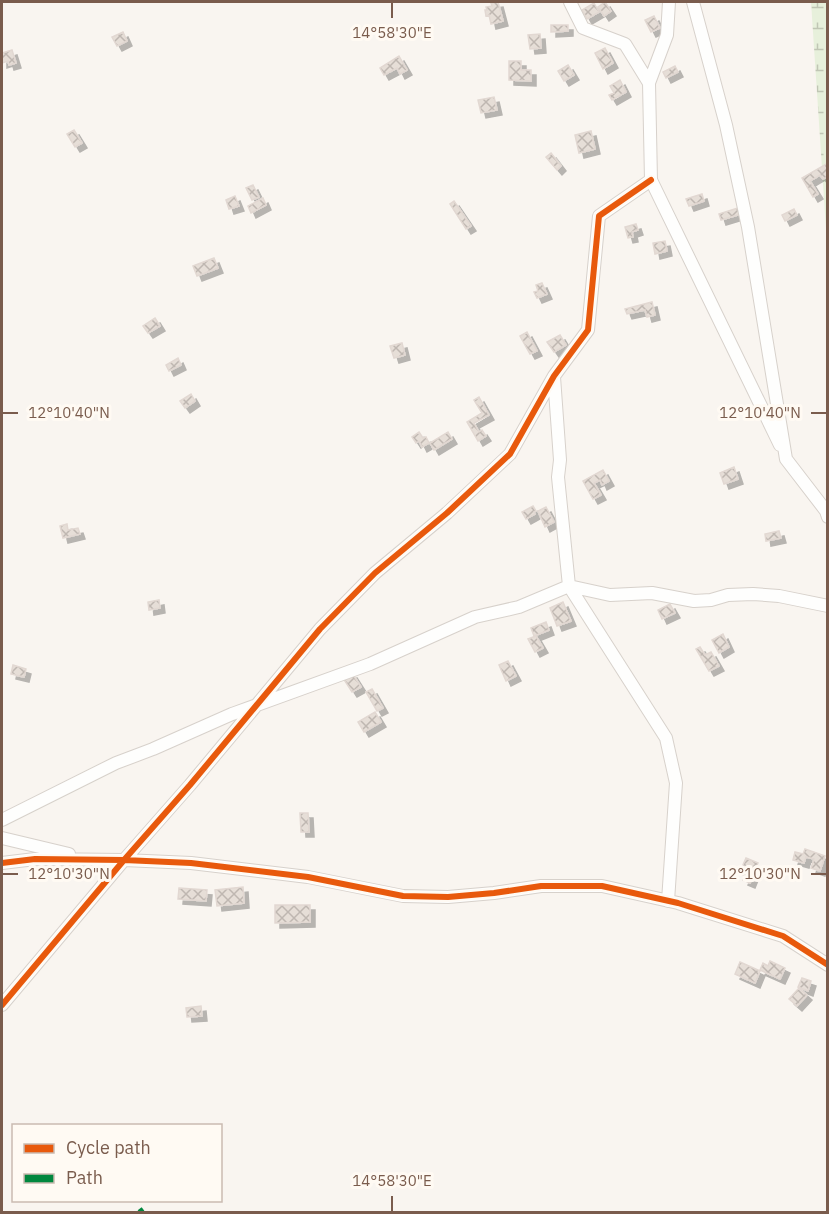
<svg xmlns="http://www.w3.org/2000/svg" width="829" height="1214" font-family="'IBM Plex Sans',sans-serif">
<defs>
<pattern id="wetland-marsh" width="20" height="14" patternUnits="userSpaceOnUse" patternTransform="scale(1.5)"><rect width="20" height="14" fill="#e7f0db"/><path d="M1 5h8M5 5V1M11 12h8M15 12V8" fill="none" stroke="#c0c6b4"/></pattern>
<pattern id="building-cross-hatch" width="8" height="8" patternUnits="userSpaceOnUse" patternTransform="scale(1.5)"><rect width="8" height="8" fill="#e6ded7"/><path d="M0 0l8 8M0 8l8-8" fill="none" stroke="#bfb7b1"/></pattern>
<filter id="shadow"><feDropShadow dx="5" dy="5" stdDeviation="0" flood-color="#0004"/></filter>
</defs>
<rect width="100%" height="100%" fill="#f9f5f0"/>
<!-- wetland -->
<path fill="url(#wetland-marsh)" d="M811,2H827V244Z"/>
<!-- building -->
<path fill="url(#building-cross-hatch)" stroke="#e2d8d2" stroke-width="1.5" filter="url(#shadow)" d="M498,2L503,21L491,24L489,15L486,16L485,10H487L486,7L492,6L491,3Z
M605,2L611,11L604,16L598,7Z
M594,3L599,12L587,19L582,10Z
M654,16L660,28L651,32L645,20Z
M551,25H568V31L551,32Z
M123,32L127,41L117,46L112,37Z
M540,34L541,48L530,49L528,35Z
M605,48L613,63L603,69L595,53Z
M12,50L16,63L9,65L8,61L2,63V53Z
M399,56L407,70L400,74L397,68L384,75L380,68Z
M509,61H521V70H531V81L509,80Z
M568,65L574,75L564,81L558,71Z
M675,66L678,72L666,78L663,72Z
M620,80L626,92L612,100L609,95L614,93L610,86Z
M494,97L497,110L481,113L478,100Z
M74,130L82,143L75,147L67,134Z
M591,131L595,149L579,153L575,135Z
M551,153L561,166L557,170L546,157Z
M828,163V177L823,179L820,175L810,181L818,194L813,197L802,178Z
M253,185L259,197L252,200L246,188Z
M702,194L704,201L689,206L686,199Z
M235,196L239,206L229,209L226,200Z
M263,198L266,205L251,213L248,206Z
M454,201L471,226L466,229L450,204Z
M738,208L741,214L721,220L719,214Z
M794,209L797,215L785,221L782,215Z
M636,224L638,230L632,232L633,237L628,238L625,227Z
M665,241L667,251L655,254L653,243Z
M214,258L218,268L197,276L193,266Z
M542,283L547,294L537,298L534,292L538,291L536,285Z
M652,302L655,315L647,317L645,310L627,314L625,309Z
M155,318L160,326L148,333L143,326Z
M527,332L537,351L530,354L520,336Z
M560,335L566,345L554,352L547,342Z
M402,343L405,355L394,358L390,346Z
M178,358L181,365L169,371L166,365Z
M191,394L195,401L185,408L180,401Z
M479,397L489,415L474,423L479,432L482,430L486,436L478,441L467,422L482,413L474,400Z
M419,432L423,438L426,437L429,443L422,447L419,441L416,443L412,437Z
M448,432L452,439L434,450L430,443Z
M734,467L738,479L724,484L720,473Z
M603,470L609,481L602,485L600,480L594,483L601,495L593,499L583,481Z
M533,506L536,511L534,512L535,514L526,519L522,512Z
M546,507L554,522L545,527L538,511Z
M67,524L68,530L78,528L80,534L63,538L60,526Z
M779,531L781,538L766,541L765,534Z
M159,600L160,608L149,610L148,602Z
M563,602L571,621L557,626L550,608Z
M670,604L675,613L662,619L658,610Z
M546,622L549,630L534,636L531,628Z
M723,634L729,647L719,653L712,640Z
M536,636L543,648L535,652L528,639Z
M700,647L705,655L711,652L719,666L709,671L696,649Z
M508,661L516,676L506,681L499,665Z
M13,665L26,669L24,677L11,674Z
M352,673L361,687L352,692L343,678Z
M372,689L383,708L377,711L366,692Z
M375,712L381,722L364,732L358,722Z
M300,813H308L309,832H301Z
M805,849L825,856L820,871L811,868L814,859L806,857L804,863L793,860L795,852L803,854Z
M746,858L758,863L750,883L743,880L745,876L739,874Z
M243,887L244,903L217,906L215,890Z
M179,888L207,890L206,901L178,899Z
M275,905H310V922L275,923Z
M770,961L785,968L780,979L760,970L763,963L768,966Z
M740,962L760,971L755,983L735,974Z
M802,978L811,981L808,991L798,987Z
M799,988L807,995L797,1006L789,999Z
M201,1006L202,1016L187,1017L186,1008Z"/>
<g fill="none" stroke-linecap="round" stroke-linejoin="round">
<!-- street casing -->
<g stroke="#d7d1cb" stroke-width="14">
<path id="street" d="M570,2L583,28L625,44L649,83L651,180L780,445
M693,2L726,125L748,227L786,459L826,511L828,517
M649,83L667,35L669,2
M554,377L560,460L558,477L569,586L666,738L676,783L668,901
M2,820L116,763L153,749L232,714L370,664L475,617L519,607L569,586L610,595L652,593L694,601L711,600L728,595L753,594L779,596L828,606
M2,838L69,854
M2,863L35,859L124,860L191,863L308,877L403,896L448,897L494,893L541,886H602L678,903L783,936L828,965
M2,1005L124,860L190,785L320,629L375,573L447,513L510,454L554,376L588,330L599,216L651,180"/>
</g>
<!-- street -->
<use href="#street" stroke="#fefefd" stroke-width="12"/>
<!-- quiet -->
<path stroke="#00873e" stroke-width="4.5" stroke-dasharray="9 4.5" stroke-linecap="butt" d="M139,1212L143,1209"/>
<!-- cycleway casing -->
<g stroke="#fffaf3" stroke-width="10">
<path id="cycleway" d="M2,863L35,859L124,860L191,863L308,877L403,896L448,897L494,893L541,886H602L678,903L783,936L828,965
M2,1005L124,860L190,785L320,629L375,573L447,513L510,454L554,376L588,330L599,216L651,180"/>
</g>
<!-- cycleway -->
<use href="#cycleway" stroke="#e8590c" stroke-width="6"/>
</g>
<!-- ticks -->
<path fill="none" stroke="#7a5c4d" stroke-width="2" d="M392,3V18M3,413H18M811,413H826M3,874H18M811,874H826M392,1196V1211"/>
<g font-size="15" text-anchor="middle" fill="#7a5c4d" stroke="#fffaf3" stroke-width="6" stroke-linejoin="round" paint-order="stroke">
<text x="392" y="38">14°58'30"E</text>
<text x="69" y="418">12°10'40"N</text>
<text x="760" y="418">12°10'40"N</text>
<text x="69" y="879">12°10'30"N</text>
<text x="760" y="879">12°10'30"N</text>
<text x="392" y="1186">14°58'30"E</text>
</g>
<!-- border -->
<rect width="829" height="1214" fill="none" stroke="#7a5c4d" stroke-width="6"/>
<!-- legend -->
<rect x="12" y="1124" width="210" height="78" fill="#fffaf3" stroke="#cabbb1" stroke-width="1.5"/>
<rect x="24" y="1144" width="30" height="9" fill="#e8590c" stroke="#cabbb1" stroke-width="1.5"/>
<text x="66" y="1154" font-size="18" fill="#7a5c4d">Cycle path</text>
<rect x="24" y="1174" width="30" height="9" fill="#00873e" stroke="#cabbb1" stroke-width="1.5"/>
<text x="66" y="1184" font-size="18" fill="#7a5c4d">Path</text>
</svg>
